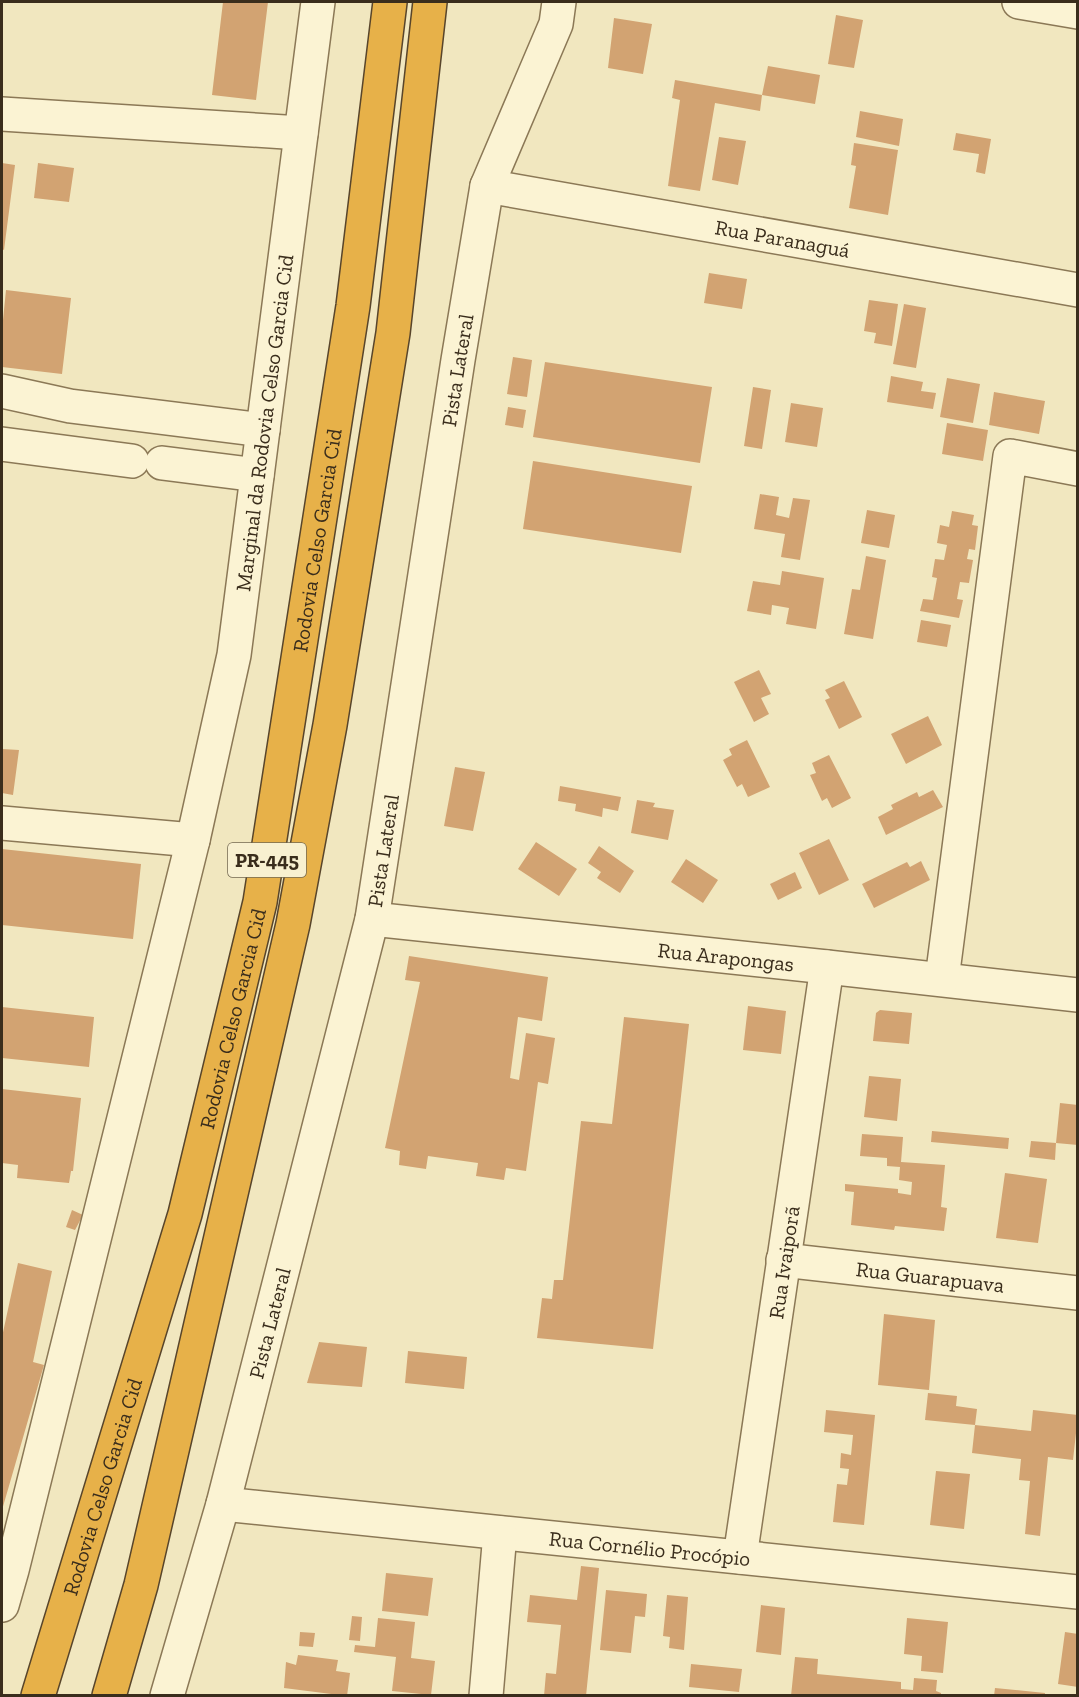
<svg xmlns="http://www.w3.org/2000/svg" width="1079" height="1697" font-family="'Zilla Slab',serif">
<rect width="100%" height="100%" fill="#f1e7bf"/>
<!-- building -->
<path fill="#d2a372" d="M223,2H268L256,100L212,95Z
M836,15L863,20L854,68L828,64Z
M614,18L652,24L643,74L608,68Z
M768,66L820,75L815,104L762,95L760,111L715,103L700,191L668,186L680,100L672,98L675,80L762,95Z
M860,111L903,119L899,146L856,137Z
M956,133L991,139L985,174L976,172L979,154L953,150Z
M719,137L746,141L738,185L712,180Z
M854,143L898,150L888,215L849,208L856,166L851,165Z
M2,163L15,165L4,250L2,249Z
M38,163L74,168L69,202L34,198Z
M709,273L747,279L742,309L704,303Z
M6,290L71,298L62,374L2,367V330Z
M869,300L898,304L892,346L874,343L876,333L864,331Z
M904,304L926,308L916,368L893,364Z
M513,357L532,360L527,397L507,394Z
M545,362L712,387L700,463L533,437Z
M891,376L923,382L921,391L936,393L933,409L887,402Z
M947,378L980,384L973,423L940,417Z
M753,387L771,390L762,449L744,446Z
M994,392L1045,401L1039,434L989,425Z
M791,403L823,408L817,447L785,442Z
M508,407L526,410L523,428L505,425Z
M947,423L988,430L983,461L942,454Z
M533,461L692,486L681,553L523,529Z
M760,494L779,497L776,515L789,518L793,498L810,500L800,560L781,557L785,534L754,529Z
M867,510L895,515L889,548L861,543Z
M952,511L974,515L972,525L978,526L975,550L969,549L967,559L973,560L969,583L960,582L957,599L963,600L959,618L920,611L923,599L933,600L937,578L932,577L935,559L944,560L947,545L937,543L940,525L949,527Z
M866,556L886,560L873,639L844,634L852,589L860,590Z
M782,571L824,578L816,629L786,624L789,608L772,605L771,615L747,611L753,581L780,585Z
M921,620L951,625L947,647L917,642Z
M759,670L771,694L761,698L769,714L754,722L734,682Z
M844,681L862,717L839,729L825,700L830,698L825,690Z
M928,716L942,745L906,764L891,734Z
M747,740L770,787L748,797L742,784L737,787L723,760L732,755L729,749Z
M2,749L19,750L13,795L2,793Z
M829,755L851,798L832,808L827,798L822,801L810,775L816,773L812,763Z
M455,767L485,772L473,831L444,826Z
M560,786L621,797L618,811L603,808L602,817L575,811L576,804L558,801Z
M933,790L943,807L886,835L878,817L893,809L891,805L917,792L919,797Z
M637,800L655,803L653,807L674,810L668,840L631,833Z
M829,839L849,880L819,895L799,853Z
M536,842L577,869L559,896L518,869Z
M599,846L634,871L620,893L597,878L601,872L588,863Z
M2,849L141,864L133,939L2,925Z
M686,859L718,880L703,903L671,882Z
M921,861L930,880L874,908L862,884L907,862L910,867Z
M795,872L802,888L778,900L770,884Z
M409,956L548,977L542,1021L518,1017L510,1078L519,1080L526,1033L555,1038L548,1084L538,1082L526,1171L506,1168L504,1180L476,1176L478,1163L428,1156L426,1169L399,1165L400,1151L385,1148L420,982L405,980Z
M748,1006L786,1011L781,1054L743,1050Z
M2,1007L94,1017L89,1067L2,1058Z
M880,1010L912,1013L909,1044L873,1041L876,1013Z
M624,1017L689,1024L653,1349L537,1338L542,1298L552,1299L554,1280H563L581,1121L612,1124Z
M869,1076L901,1079L897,1121L864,1117Z
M2,1089L81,1098L73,1171H71L69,1183L17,1178L18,1165L2,1163Z
M1060,1103L1078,1105V1145L1056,1143Z
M932,1131L1009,1138L1008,1149L931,1142Z
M862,1134L903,1137L901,1162L945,1165L941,1207L947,1208L944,1231L895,1226L894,1230L851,1225L854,1192L845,1191V1184L898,1189V1193L911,1195L912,1182L899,1180L900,1167L887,1166V1158L860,1156Z
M1031,1141L1056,1143L1055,1160L1029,1157Z
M1005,1173L1047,1179L1038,1243L996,1238Z
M72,1210L83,1215L75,1230L66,1227Z
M18,1263L52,1271L33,1362L44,1365L2,1510V1337Z
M884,1314L935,1320L929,1390L878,1385Z
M319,1342L367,1347L362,1387L307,1383Z
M408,1351L467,1357L464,1389L405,1383Z
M928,1393L957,1396L956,1406L977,1409L975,1425L1031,1431L1033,1410L1078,1415L1073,1460L1048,1457L1040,1536L1025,1534L1030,1481L1019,1480L1021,1459L972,1453L975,1425L925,1420Z
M826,1410L875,1415L864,1525L833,1522L837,1484L847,1485L849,1469L840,1468L841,1453L851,1455L853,1435L824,1432Z
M936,1471L970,1474L964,1529L930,1525Z
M581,1566L599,1568L586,1696H544L546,1673L556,1674L561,1625L527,1622L530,1595L577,1600Z
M386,1573L433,1578L428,1616L382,1611Z
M606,1590L647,1594L645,1617L635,1616L631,1653L600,1650Z
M667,1595L688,1597L684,1650L669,1648L670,1637L663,1636Z
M761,1605L785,1608L781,1655L756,1652Z
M352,1616L362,1617L360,1641L349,1640Z
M378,1618L415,1622L411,1658L435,1661L431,1695L392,1691L396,1657L354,1652L355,1645L375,1647Z
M907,1618L948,1622L943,1673L921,1671L922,1656L904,1654Z
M300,1632L315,1633L313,1647L299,1646Z
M1065,1632L1078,1634V1687L1058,1684Z
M298,1655L338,1660L336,1671L350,1673L347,1696L284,1688L286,1662L296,1665Z
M795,1657L818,1659L817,1674L901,1682V1689L913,1690L914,1678L937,1680L936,1691L941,1693V1696H791Z
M691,1664L742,1669L739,1692L689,1687Z
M995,1688L1045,1693V1696H994Z"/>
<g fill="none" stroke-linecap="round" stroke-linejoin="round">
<!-- minor casing -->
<g stroke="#8b7856" stroke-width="36">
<g id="minor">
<path d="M1019,2L1078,12"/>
<path d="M2,114L301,133"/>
<path id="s1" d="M487,186L1078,290"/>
<path d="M2,391L70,406L263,430"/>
<path d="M2,444L132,461"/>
<path d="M162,463L257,475"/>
<path d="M2,823L193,840"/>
<path id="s2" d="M372,919L827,967L1078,995"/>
<path d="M942,979L1010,456L1078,469"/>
<path id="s3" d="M783,1260L1078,1293"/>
<path id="s4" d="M223,1504L1078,1592"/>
<path id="s5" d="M740,1557L827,967"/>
<path id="s6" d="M2,1605L12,1570L193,840L234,655L318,2"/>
<path id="s7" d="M167,1696L223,1504L372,919L458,360L487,186L556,24L559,2"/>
<path d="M486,1696L500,1533"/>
</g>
</g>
<!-- highway casing -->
<g stroke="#58452b" stroke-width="36">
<g id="highway">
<path id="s8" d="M38,1696L185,1214L260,902L353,306L390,2"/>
<path d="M109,1696L141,1585L293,924L330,725L393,333L430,2"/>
</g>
</g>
<!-- minor -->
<use href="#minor" stroke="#fbf3d3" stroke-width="33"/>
<!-- highway -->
<use href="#highway" stroke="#e7b149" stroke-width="33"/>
</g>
<g text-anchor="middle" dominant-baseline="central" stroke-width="4.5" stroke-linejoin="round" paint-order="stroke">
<!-- shield labels -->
<rect fill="#f8f0d0" stroke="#736852" stroke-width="1.5" x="228" y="843" width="78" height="34" rx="4.5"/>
<g font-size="20" font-weight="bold" fill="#3a2d1c">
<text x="267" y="860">PR-445</text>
</g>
<!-- street labels -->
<g font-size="21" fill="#3a2d1c" stroke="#f8f0d0">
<text stroke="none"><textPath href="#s1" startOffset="300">Rua Paranaguá</textPath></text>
<text stroke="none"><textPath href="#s7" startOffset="1359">Pista Lateral</textPath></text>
<text stroke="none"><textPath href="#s6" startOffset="1212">Marginal da Rodovia Celso Garcia Cid</textPath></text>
<text stroke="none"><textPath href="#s8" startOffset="1191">Rodovia Celso Garcia Cid</textPath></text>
<text stroke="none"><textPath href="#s7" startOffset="873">Pista Lateral</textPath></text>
<text stroke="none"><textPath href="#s2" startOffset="356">Rua Arapongas</textPath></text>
<text stroke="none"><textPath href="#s8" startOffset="705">Rodovia Celso Garcia Cid</textPath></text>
<text stroke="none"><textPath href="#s5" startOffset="298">Rua Ivaiporã</textPath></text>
<text stroke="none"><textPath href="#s3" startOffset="148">Rua Guarapuava</textPath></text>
<text stroke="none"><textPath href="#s7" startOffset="387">Pista Lateral</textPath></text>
<text stroke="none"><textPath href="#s8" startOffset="219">Rodovia Celso Garcia Cid</textPath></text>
<text stroke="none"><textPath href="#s4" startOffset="429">Rua Cornélio Procópio</textPath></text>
</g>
</g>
<!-- border -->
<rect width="1079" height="1697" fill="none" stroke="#3a2d1c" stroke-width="6"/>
</svg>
